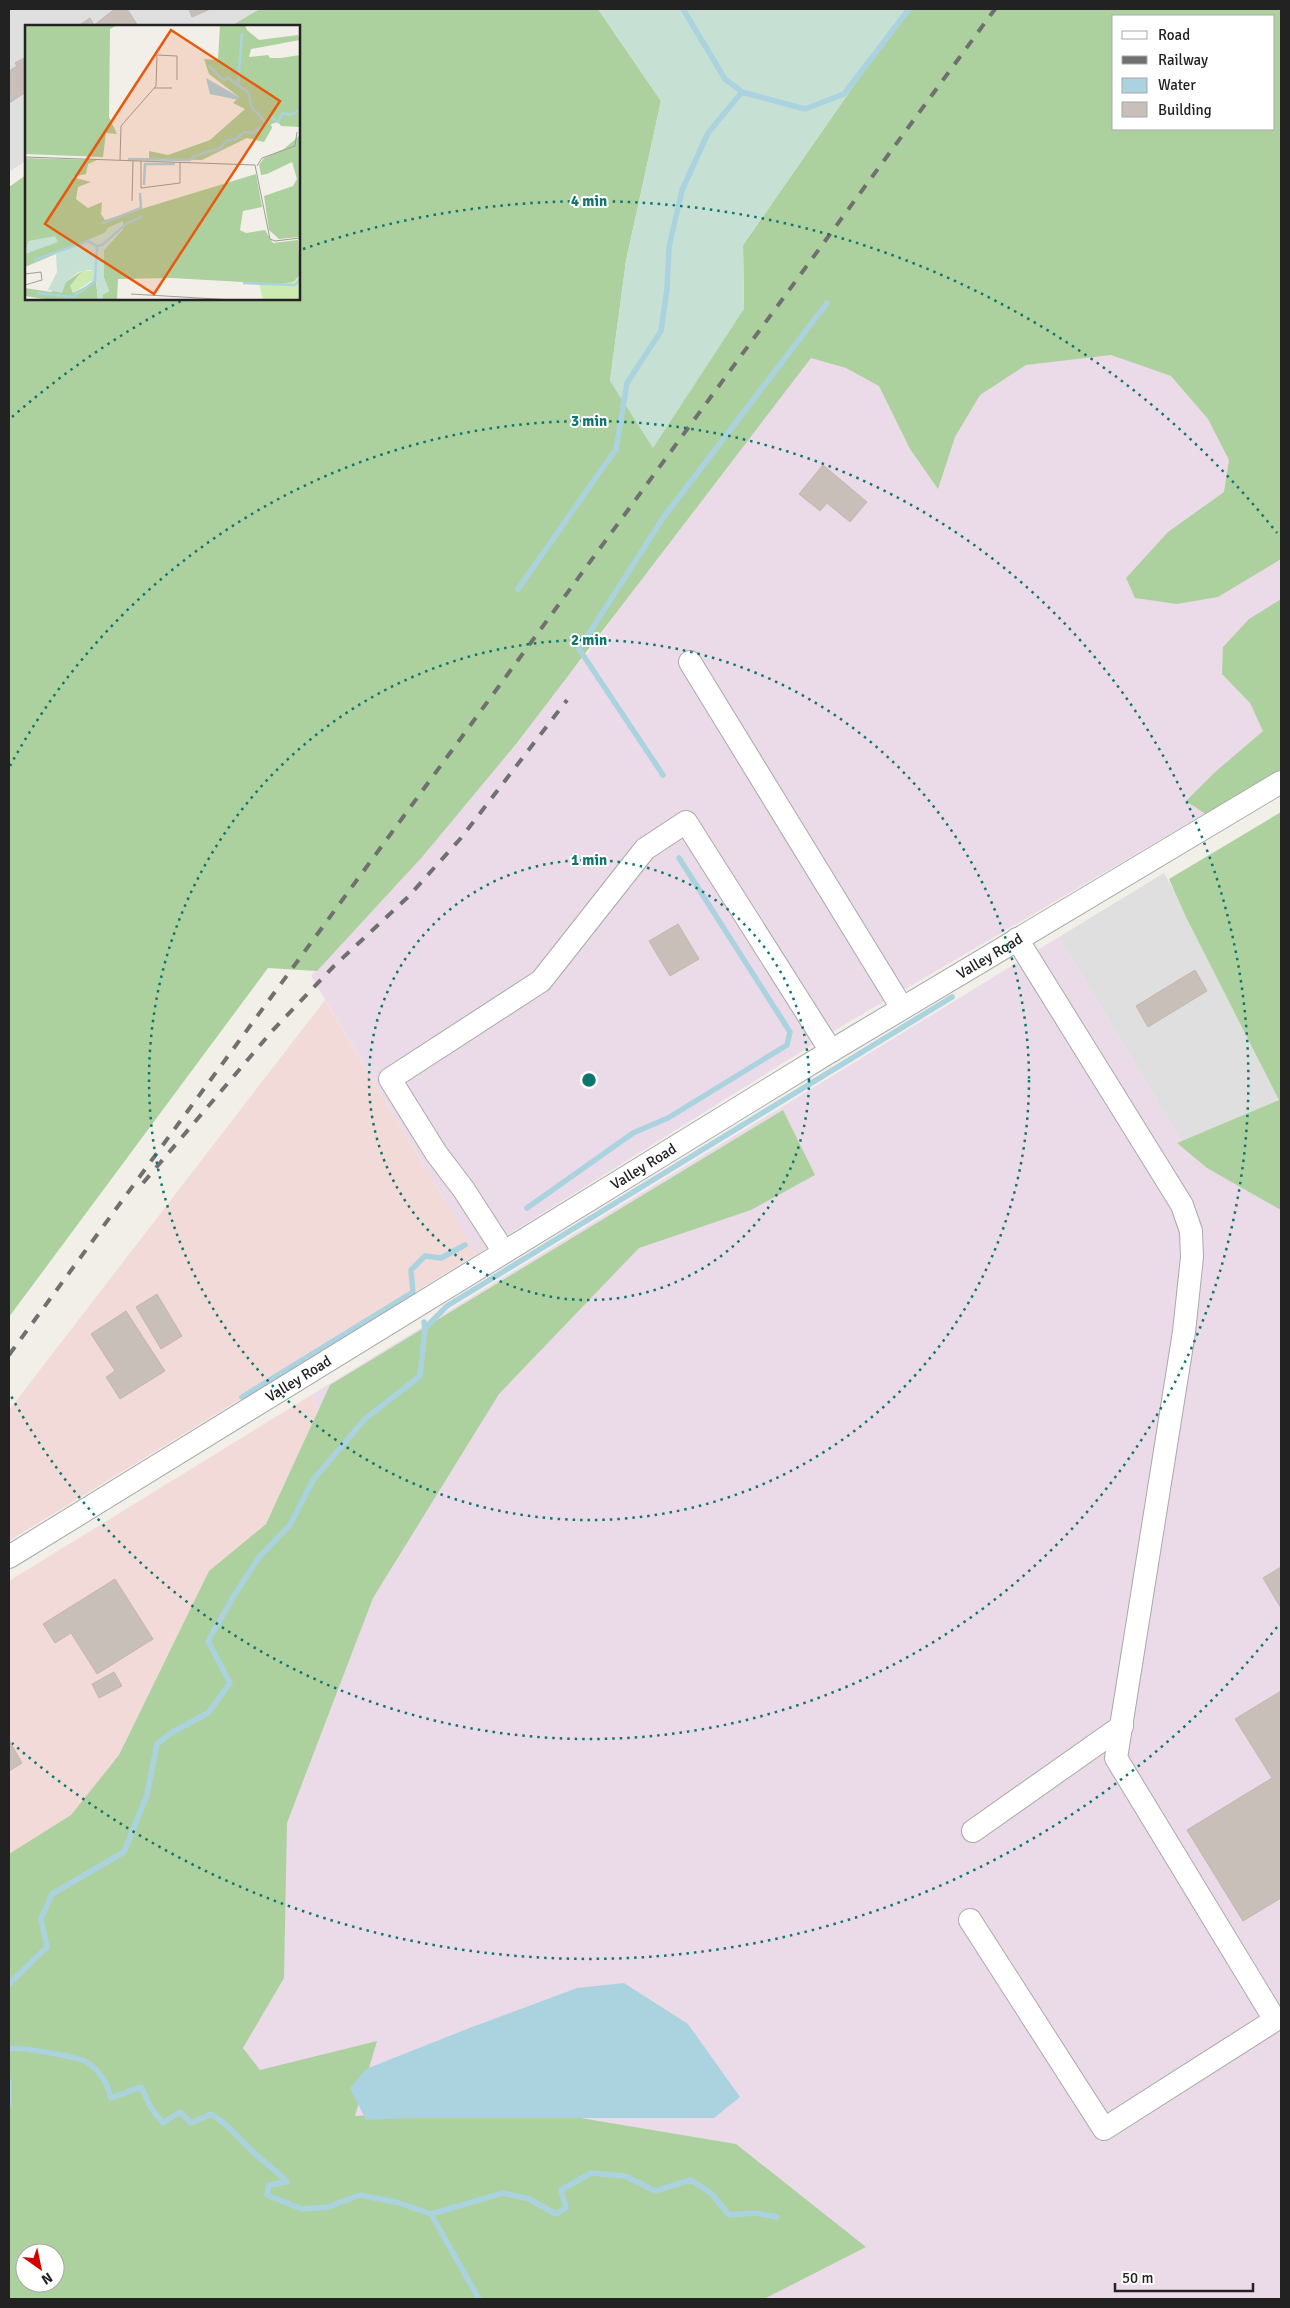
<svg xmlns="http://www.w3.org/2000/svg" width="1290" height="2308" font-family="Signika,sans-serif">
<rect width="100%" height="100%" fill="#f2efe9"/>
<!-- residential -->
<path fill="#e0dfdf" d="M9,9H261L234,26H26V161L9,172Z
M1164,873L1281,1075V1097L1188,1152L1059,937Z"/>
<!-- commercial -->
<path fill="#f2dad9" d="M325,1000L477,1254L9,1541V1410Z
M313,1394L321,1425L106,1850L9,1913V1581Z"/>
<!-- industrial -->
<path fill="#ebdbe8" d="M1017,53L1281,479V769L844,1025L477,1254L311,976L589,651Z
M1059,937L1188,1152L1281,1097V2299H682L284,2139L106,1850L321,1425L313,1394Z"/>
<!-- forest -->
<path fill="#add19e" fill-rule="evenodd" d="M260,9H598L661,101L626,261L610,381L744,309L743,245L907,9H1281V559L1218,597L1177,604L1135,598L1126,578L1168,532L1224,492L1229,460L1208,419L1171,376L1111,355L1026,365L980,395L955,437L938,489L910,449L879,386L846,368L811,358L516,744L423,856L317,971L268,968L9,1317V187L26,175V299H299V26H231ZM1114,16H1274V129H1114Z
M1281,599V769L1207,815L1186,801L1214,773L1263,731L1250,703L1222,674L1223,647L1249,619Z
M1281,812V1210L1207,1168L1177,1143L1279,1100L1186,917L1169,879Z
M783,1110L815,1175L751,1210L639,1248L499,1394L373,1598L287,1823L284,1978L243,2048L260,2070L377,2041L355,2116L515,2107L736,2144L866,2247L764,2299H9V1854L71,1815L119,1755L209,1571L266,1524L330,1385ZM25,2253H55V2283H25Z"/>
<!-- wetland -->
<path fill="#c6e0d4" d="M598,9H907L743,245L744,309L653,448L610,381L626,261L661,101Z"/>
<!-- water -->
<path fill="#aad3df" d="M624,1983L688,2024L740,2097L714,2118H407L366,2120L350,2088L366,2069L472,2027L577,1988Z"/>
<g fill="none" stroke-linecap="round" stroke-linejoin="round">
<!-- stream -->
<path stroke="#aad3df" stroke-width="5.5" d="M683,9L725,79L742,92
M518,589L616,449L627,383L661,331L667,289L669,247L682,190L708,133L742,92L805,109L844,94L909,9
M663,775L579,649L663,518L827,303
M527,1208L633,1133L668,1118L787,1045L790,1032L679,858
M425,1328L447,1306L952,997
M242,1397L413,1292L411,1270L425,1256L441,1258L465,1245
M9,1984L47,1947L41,1919L52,1894L124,1852L147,1795L157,1744L171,1733L208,1713L230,1683L208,1641L235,1594L260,1556L290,1525L313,1480L365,1419L420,1376L425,1328L424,1322
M9,2049C18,2046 80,2057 88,2063C101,2072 107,2083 111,2098L141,2087L151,2108L163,2123L180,2112L191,2123L211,2114C228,2125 232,2131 246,2145C258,2158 274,2168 287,2182L269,2185L267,2195L302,2209L328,2207L360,2195L399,2203L431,2214L503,2193L529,2199L556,2214L566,2208L561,2190L591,2173L625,2176L655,2191L691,2180L711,2193L729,2215L755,2213L777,2217
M9,2081V2105
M431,2214L479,2299"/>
</g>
<!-- building -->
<path fill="#c7bfb8" stroke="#c4b6ab" d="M115,9L117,11L127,9L138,26H78L90,18L94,25Z
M189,9H210L192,17Z
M26,57V92L9,103V71L17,66L15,63Z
M823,465L867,502L850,522L827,503L820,511L799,494Z
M678,924L699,959L670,976L649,941Z
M1195,970L1207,991L1148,1027L1136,1006Z
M157,1294L182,1336L161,1349L136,1307Z
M126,1311L165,1371L120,1399L106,1377L115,1371L91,1334Z
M1281,1567V1608L1263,1578Z
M115,1579L153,1639L97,1674L71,1633L55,1643L43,1624Z
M114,1672L122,1686L99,1698L92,1684Z
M1281,1691V1898L1243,1921L1187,1830L1272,1778L1235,1719Z
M9,1740L22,1763L9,1771Z"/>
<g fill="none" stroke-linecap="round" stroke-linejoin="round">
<!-- minor casing -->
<g stroke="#a9a9a9" stroke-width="24">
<g id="minor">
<path d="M690,662L902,1008"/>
<path d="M504,1252L464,1190L436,1153L390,1079L541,981L645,849L686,822L831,1051"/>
<path id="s1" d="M9,1557L831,1051L1281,782"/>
<path d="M973,1831L1122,1726"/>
<path d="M970,1920L1104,2129L1275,2020L1116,1758L1184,1332L1192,1257L1191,1231L1182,1205L1017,939"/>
</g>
</g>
<!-- minor -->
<use href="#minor" stroke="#fff" stroke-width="22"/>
<!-- rail -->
<path stroke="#707070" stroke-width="4" stroke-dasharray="10 10" stroke-linecap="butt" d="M143,1183L273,1030L334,966L408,897L461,838L567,700
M9,1355L995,9"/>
</g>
<!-- distance rings -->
<g fill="none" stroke="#0f766e" stroke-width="2.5" stroke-dasharray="2.5 5">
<circle cx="589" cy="1080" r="220"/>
<circle cx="589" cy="1080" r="440"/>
<path d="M10 766A659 659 0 1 1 10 1394"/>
<path d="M1277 1627A879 879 0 0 1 12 1743M12 417A879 879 0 0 1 183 300M303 249A879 879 0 0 1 1277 533"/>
</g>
<g text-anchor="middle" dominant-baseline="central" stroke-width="4" stroke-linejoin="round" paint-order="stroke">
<!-- street labels -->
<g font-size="15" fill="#222" stroke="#fff">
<text stroke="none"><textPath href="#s1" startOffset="1150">Valley Road</textPath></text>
<text stroke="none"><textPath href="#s1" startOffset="745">Valley Road</textPath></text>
<text stroke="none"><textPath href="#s1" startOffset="340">Valley Road</textPath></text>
</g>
</g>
<!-- overview -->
<g transform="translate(25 25)">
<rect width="275" height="275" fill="#f2efe9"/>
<path d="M57,246H69L66,256L48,268L44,261ZM275,250V275H238L234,258L253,259L272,254Z" fill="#cdebb0"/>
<path d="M0,0H92L85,4L84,92L92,109L81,108L78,132L0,129ZM195,0H220L222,5L234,15L273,10L275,15L226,24L224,32L243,30L245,33H256L275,30V102L256,101L253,97L246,99L247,103L239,117L222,113L177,135L124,134V126L143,130L185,115L220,84L208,78L214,72L184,49L179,34L193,35ZM275,110V212L254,214L244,205L239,171L268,161L272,154L267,137L242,149L236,150L234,140L239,133L259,124ZM0,133L72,135L63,139L61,149L47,152L66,157L53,162L51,174L63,183L77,177L76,189L80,195L231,149L237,182L218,186L215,205L221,208L240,205L248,218L273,215L275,250L268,257L253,259L147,253L93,254L92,275H78L77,270L84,266L79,253V225L98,204V197L83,203L80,208L0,242ZM57,246L45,261L48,268L71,256L73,275H27L0,271V263L26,267Z" fill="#add19e"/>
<path d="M98,196V204L79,225V253L84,266L77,270L78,275H73L71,256H66L69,246L64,245L53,247L41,257L37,268L23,265L32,247L31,228L80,208L83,203ZM30,211L33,217L0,229L3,216Z" fill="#c6e0d4"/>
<path d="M181,53L214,72L213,75L185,69Z" fill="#aad3df"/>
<path fill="none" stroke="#aad3df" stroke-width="2.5" d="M184,41L198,55L203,53L224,68L226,81L240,97M213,60L217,8M103,134L165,135M165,135L169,131L196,123L201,116L211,114L219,107L228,108L240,100L245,91L253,97L258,88L265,90L275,85M119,160L120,139H150M76,199L116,183L115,168M9,235L63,216L72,221L77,220L102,198L117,192M218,258L270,260L275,255M12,268L48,272L70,256L72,222"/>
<path fill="none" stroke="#9f9d99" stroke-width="1" d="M129,63H147M0,132L230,140L245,214L250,216L275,213M95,135L96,101L131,61L132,30L152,31V55M116,136V163L155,158V137M232,141L237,133L270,121L272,107M107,176L108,136M0,249L16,247L17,255L0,260M106,269L208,275"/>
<path fill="#e8590c" fill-opacity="0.15" stroke="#e8590c" stroke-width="2.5" d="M146,5L255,76L129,269L20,199Z"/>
<rect width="275" height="275" fill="none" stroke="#222" stroke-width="2.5"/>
</g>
<circle cx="589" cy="1080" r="8" fill="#0f766e" stroke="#fff" stroke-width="2.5"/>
<g font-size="15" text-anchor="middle" font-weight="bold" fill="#0f766e" stroke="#fff" stroke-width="4" stroke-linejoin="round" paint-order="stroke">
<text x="589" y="206">4 min</text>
<text x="589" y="426">3 min</text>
<text x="589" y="645">2 min</text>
<text x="589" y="865">1 min</text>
</g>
<!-- border -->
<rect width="1290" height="2308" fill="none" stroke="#222222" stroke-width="20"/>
<!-- legend -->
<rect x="1112" y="15" width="162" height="115" fill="#ffffff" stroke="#a7a7a7"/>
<rect x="1122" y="31" width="25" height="8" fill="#ffffff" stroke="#a7a7a7"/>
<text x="1158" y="40" font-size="15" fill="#222222">Road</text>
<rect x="1122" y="56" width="25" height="8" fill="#707070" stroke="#a7a7a7"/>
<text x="1158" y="65" font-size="15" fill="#222222">Railway</text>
<rect x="1122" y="78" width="25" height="15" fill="#aad3df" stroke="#a7a7a7"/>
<text x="1158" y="90" font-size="15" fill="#222222">Water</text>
<rect x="1122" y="102" width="25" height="15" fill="#c7bfb8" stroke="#a7a7a7"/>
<text x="1158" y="115" font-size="15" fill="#222222">Building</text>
<!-- north arrow -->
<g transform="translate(40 2268) rotate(147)"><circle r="24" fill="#ffffff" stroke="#a7a7a7"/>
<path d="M0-4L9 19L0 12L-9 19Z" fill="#d40000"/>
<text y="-8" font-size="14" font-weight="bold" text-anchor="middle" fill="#222222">N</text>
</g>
<!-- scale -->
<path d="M1115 2283v8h138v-8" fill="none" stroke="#222222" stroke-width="2.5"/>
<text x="1122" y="2283" font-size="15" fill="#222222" stroke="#ffffff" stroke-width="4" paint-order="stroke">50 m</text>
</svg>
